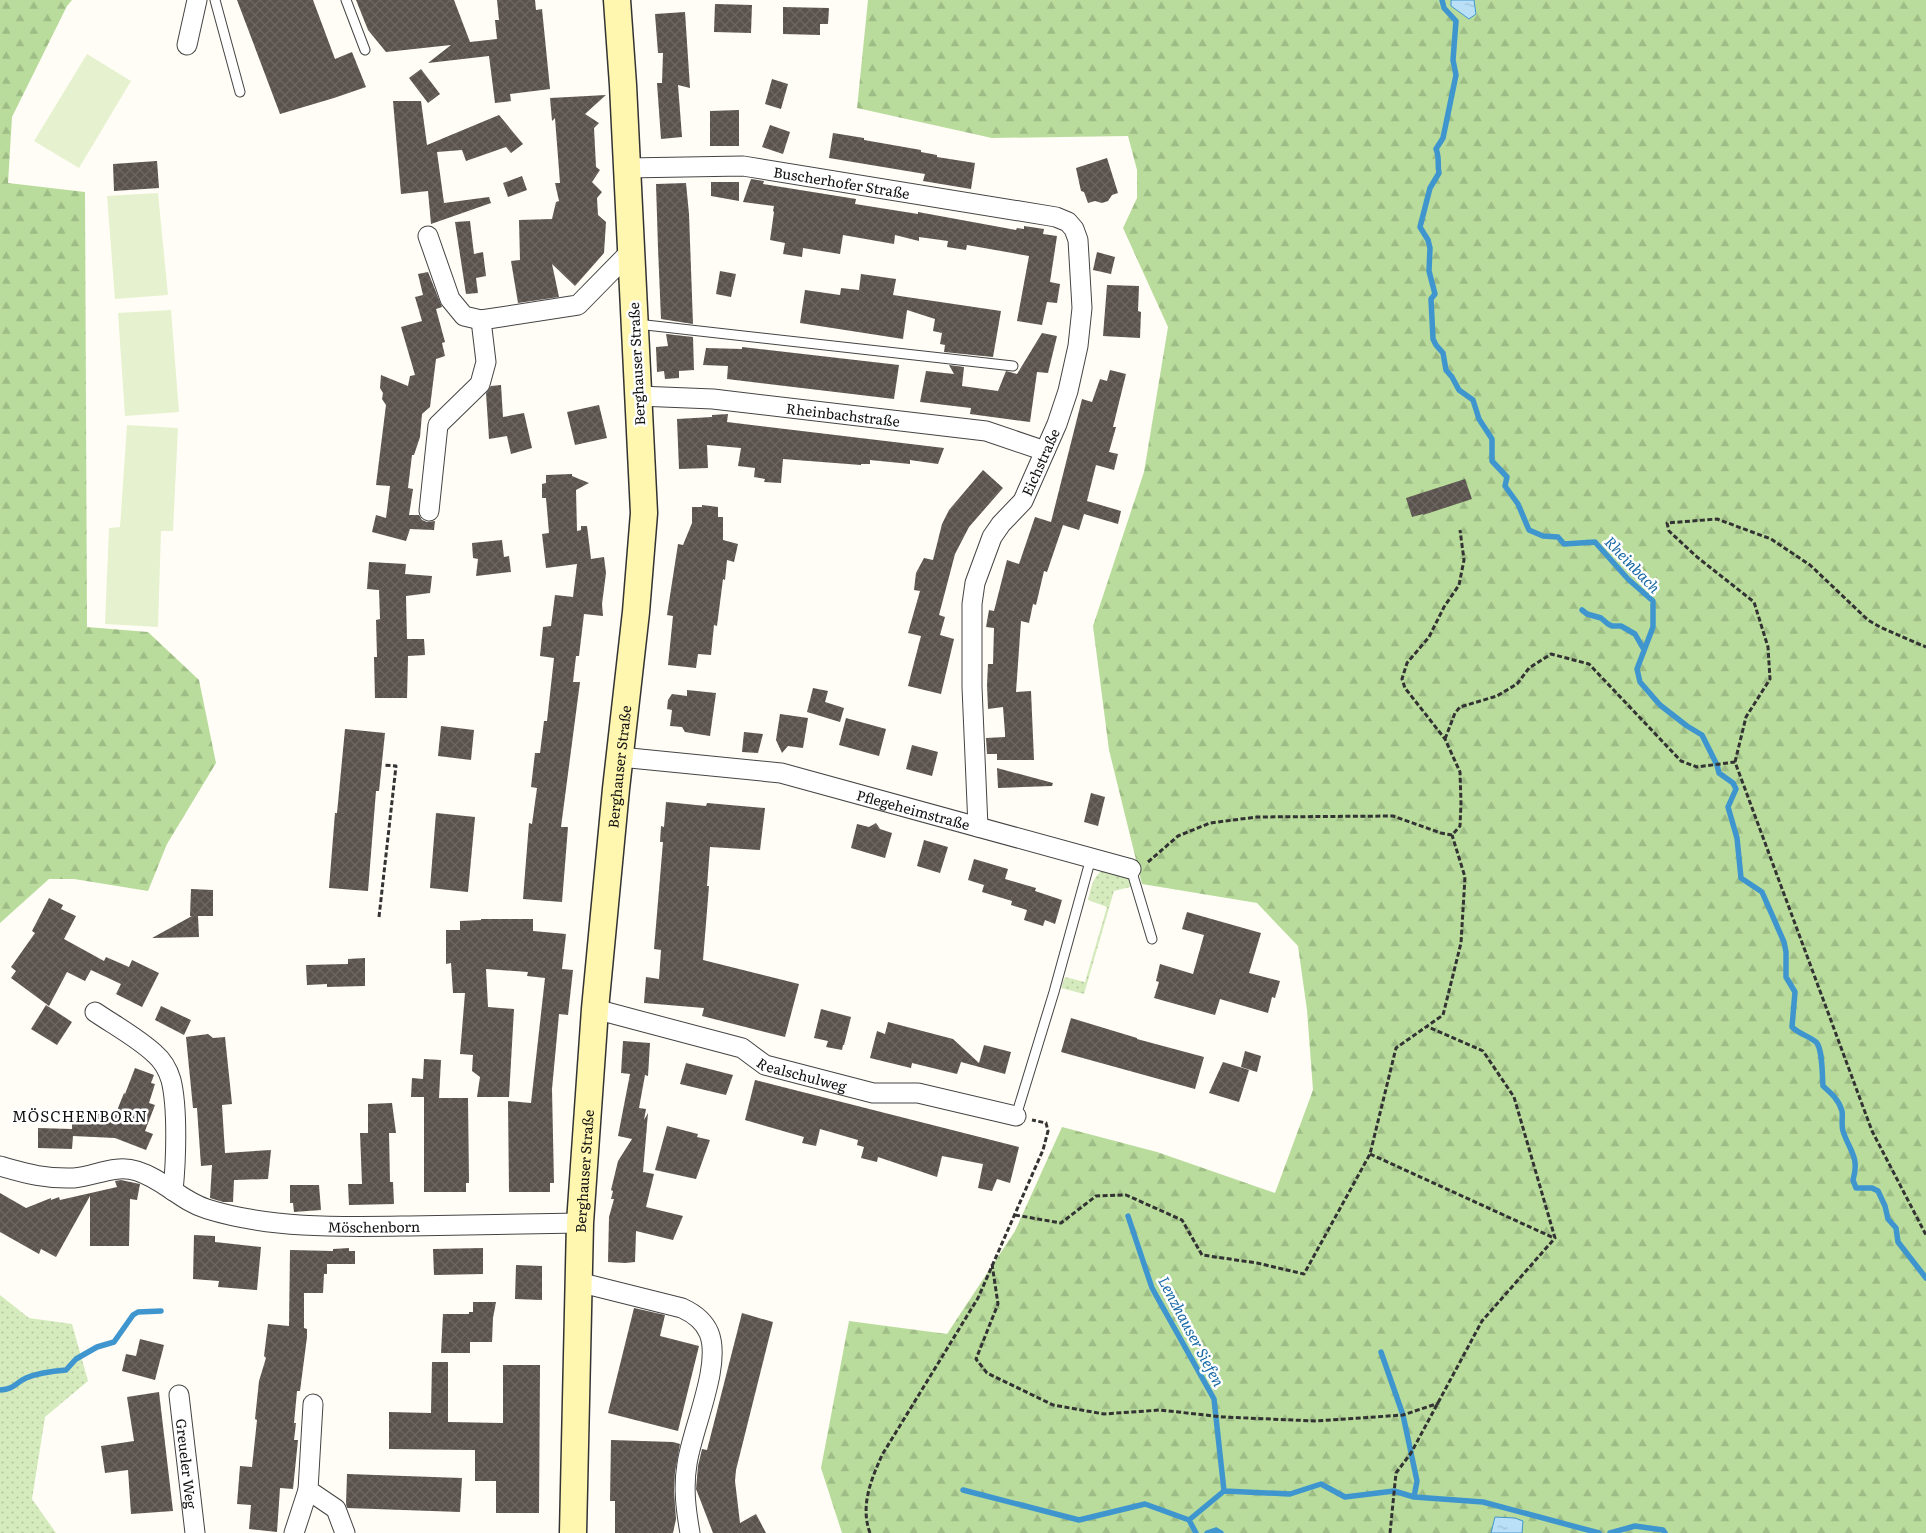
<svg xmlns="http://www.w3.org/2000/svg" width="1926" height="1533" font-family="Literata,serif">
<defs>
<pattern id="grass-dots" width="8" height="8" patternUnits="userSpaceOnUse" patternTransform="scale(1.25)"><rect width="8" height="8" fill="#d5ebbd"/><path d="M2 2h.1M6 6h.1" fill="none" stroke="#b6c8a1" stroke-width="1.8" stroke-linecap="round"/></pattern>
<pattern id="forest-firs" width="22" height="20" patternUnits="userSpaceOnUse" patternTransform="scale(1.25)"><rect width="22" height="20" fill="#b9dc9c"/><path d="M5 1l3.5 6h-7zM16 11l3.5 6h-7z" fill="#9ebc85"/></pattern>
<pattern id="water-ripples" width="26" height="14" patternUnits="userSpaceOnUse" patternTransform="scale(1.25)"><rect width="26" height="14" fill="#b9e0f7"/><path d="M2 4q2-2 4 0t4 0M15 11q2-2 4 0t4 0" fill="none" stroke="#9ebfd3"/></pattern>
<pattern id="building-cross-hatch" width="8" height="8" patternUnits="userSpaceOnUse" patternTransform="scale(1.25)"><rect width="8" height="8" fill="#5a524d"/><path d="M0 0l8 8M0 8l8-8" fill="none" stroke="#6d6662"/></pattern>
</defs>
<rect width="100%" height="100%" fill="#fffdf5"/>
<!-- grass -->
<path fill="url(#grass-dots)" d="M1103,870L1119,872L1142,884L1114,891L1084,994L1061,988L1065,977L1085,982L1107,907L1088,900C1091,889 1092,877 1103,870Z
M0,1295L29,1318L72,1324L88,1381L45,1417L32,1499L56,1533H0Z"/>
<!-- forest -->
<path fill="url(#forest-firs)" d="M0,0H72L67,6L12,117L8,183L85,192L87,627L148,632L199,680L216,763L167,844L148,891L74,879H49L0,923Z
M868,0H1926V1533H842L821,1468L849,1321L947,1334L1015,1231L1062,1127L1157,1152L1275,1193L1313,1090L1307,1010L1298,946L1257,903L1142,884L1109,750L1093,626L1144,472L1168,327L1123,228L1137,198V170L1128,136L992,138L857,108Z"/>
<!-- pitch -->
<path fill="#e6f2cf" d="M87,54L131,81L79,168L34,141Z
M158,193L168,295L115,299L107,196Z
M171,310L179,412L125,416L118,313Z
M127,425L178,428L173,531H161L158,627L105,624L109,528L120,527Z"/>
<!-- water -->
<path fill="url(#water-ripples)" stroke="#3f96cf" d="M1451,0H1474L1476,14L1469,19L1451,6Z
M1495,1517L1515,1518L1523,1521L1522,1533H1491Z"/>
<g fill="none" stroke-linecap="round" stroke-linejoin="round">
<!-- stream -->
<path stroke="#3f96cf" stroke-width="5.5" d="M1442,0L1444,8L1456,21L1453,60L1456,75L1443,138L1436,149C1440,158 1437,164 1439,173L1430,188L1420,227L1428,240L1430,248L1429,271L1435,294L1431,299L1433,339L1436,345L1443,353L1446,370L1452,377L1459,390L1473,400L1479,419L1492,439V461L1507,477L1505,486L1518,504L1529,530L1543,536L1558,537L1564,544L1595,542L1628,579L1653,601V627L1637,669L1640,682L1660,705L1687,726L1702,735L1717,765L1719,773L1733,783L1736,789L1728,807L1737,838L1741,878L1762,892L1784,942L1786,952V977L1795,992L1792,1027C1799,1034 1809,1036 1816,1042C1823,1049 1822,1076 1823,1086C1831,1093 1839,1100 1842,1111C1843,1117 1841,1124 1843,1131C1849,1150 1860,1157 1853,1180L1856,1188H1872L1878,1191L1885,1206L1888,1219L1896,1228L1898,1242L1926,1278
M1582,610L1587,614L1601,618L1608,624L1612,626H1621L1635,634L1643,648
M1128,1216L1152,1288L1214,1399L1224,1491
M1381,1352L1403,1415L1417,1481L1414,1497
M0,1390C15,1389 15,1383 26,1378C38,1373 53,1371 66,1370L76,1359L97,1347L114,1342L133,1315L138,1312L161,1311
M963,1490L1079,1520L1145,1504L1189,1520L1224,1491L1290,1494L1321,1484L1345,1497L1394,1491L1414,1497L1483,1502L1599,1533
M1189,1520L1196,1533
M1207,1533L1216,1530L1221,1533
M1610,1533L1635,1526L1663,1530L1665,1533"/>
</g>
<!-- building -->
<path fill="url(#building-cross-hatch)" d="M237,0H313L335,59L352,52L366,87L334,98L280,114Z
M356,0H454L470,42L497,39L495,20H499L497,0H535L536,10L542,9L550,89L510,94L511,101L495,103L489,56L428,63L451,45L386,52L368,30Z
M715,4L752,5L751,33L714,32Z
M783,7L829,8L828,24H820V35L783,34Z
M685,12L690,88L678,85L682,137L661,139L657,83H662L663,53H658L655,14Z
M421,69L440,94L428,103L409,78Z
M772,79L788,84L781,109L765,104Z
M606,95L585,114L599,123L594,128L596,167L600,170L592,182L602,192L597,198L598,215L606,222L604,253L575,286L552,264L559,297L518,303L511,261L520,260L519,220L552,219L556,202L559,201L555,183H560L555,118L552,121L550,98Z
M393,101H421L427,145L499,115L523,144L511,153L506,147L466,161L462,150L437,152L444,203L489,197L491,203L431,224L428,191L401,194Z
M739,110V146H710V111Z
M770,125L790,132L783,154L762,147Z
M833,133L864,138V140L921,150V152L937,155V157L975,163L971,189L923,181L925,174L829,158Z
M1107,158L1118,193L1112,195L1108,201L1102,203L1095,201L1088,203L1084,192L1081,191L1076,168Z
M157,161L159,188L114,191L113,164Z
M522,176L527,190L508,197L503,183Z
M751,179L764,181L763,184L856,199L855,204L918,214V212L1016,230L1017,228L1024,229V226L1044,229L1043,234L1057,236L1050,282L1060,284L1057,303L1047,302L1042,325L1017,321L1029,256L967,245L966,250L947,247L948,241L919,237V241L895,235L894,244L843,235L840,254L803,248L802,257L783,254L785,243L770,240L774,212L773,211L774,206L743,202Z
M711,182H739V201L711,196Z
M686,183L689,214L693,324L661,319L658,248L656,184Z
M470,221L474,254L483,252L486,276L476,278L478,293L466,294L455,222Z
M1097,252L1115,257L1111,274L1093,270Z
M720,271L736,274L731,297L716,294Z
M428,272L442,307L436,309L445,342L442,343L445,356L436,359L430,407L422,414L420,437L414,455H412L408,488L413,489L409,515H419L422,520L427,522L435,521L434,530L410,529L406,541L372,532L376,515L386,518L390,486L376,485L386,405L382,399L383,393L380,388L381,375L408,386L410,376L415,375L401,327L422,321L415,297L423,295L418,274Z
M861,274L896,279L893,295L1001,311L993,357L944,352L945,345L940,344L942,333L933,331L935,319L907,310L903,339L800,323L805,290L840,295L841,288L859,290Z
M1107,285L1139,286L1138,311L1141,312L1140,338L1103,336Z
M1042,333L1057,336L1048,373L1037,372L1030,422L970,414L971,408L920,402L926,371L954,374L949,365L964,367L962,386L998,391L1006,371L1017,374Z
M666,334L693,337L694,370L679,371V378L665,379L664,371L657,372L656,347L668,346Z
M742,347L899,365L894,399L727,379L728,366L703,365L706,348L742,349Z
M1110,370L1126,374L1113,427H1116L1109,452L1118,454L1114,470L1096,465L1087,501L1121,511L1118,524L1084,514L1079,530L1063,525L1047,572L1044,571L1036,605L1033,604L1029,623L1021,621L1016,692L1031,691L1034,760H997V754H987L986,738L1005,737V733L1003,707L988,709L987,685L988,664H993L994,628L986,627L989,610L994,611L1007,560L1019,564L1035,517L1051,522L1082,399L1092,402L1100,379L1107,381Z
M501,385L503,417L524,413L532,448L511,454L507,436L489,439L486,393L491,386Z
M599,405L607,438L575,445L567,412Z
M728,414L727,422L944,448L938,464L910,460V464L870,460V464H861V465L783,459L781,483L764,482L765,479L754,477L755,468L738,466L741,448L707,445L708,468L679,469L677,419L712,417V415Z
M983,470L1003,488L969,527L955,554L939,615L945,617L940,635L954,639L941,694L908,686L921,636L908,633L920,591L914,590L916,573L924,558L933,560L942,524L949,510Z
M572,474V476L589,483L576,490L577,531L581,530V526H587L591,559L604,557L606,573L602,604L603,616L584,614L579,656H576L573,682H580L561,827H568L562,902L523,899L529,823L532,824L537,788L531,787L535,753H540L544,721H547L554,658L540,656L543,627L551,626L555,595L573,597L577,564L546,568L542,534L549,533L546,498H542V484L546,483V475Z
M1465,479L1472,499L1423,515V514L1412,517L1406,498Z
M702,505L718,507V517H723V540L738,544L734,562L727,560L725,580L723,579L717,626L714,625L711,655L698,654L696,668L668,665L673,616L667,615L678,544L683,545L692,523V507H702Z
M502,540L504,557L509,556L511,572L476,576L478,559L473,558L472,543Z
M369,562L406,564L405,574L432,576L430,593L406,596L407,639H424L425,655L408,656L407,698H375L374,657H377L376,620L380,619L379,590L367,589Z
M813,688L828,691L825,702L844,708L840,722L807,712Z
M687,690L716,693L710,736L685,732L682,727L670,726L672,710L667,709L668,700L672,694L687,696Z
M780,714L808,718L803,748L788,746L782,753L776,740Z
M846,718L886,729L879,756L839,745Z
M441,726L474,730L471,760L438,756Z
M345,729L385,733L379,791H376L368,891L329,888L335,813H337Z
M744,732L763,734L758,753L742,752Z
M912,745L938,752L932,776L906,769Z
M997,768L1053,783L1052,786L998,788Z
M1091,793L1105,797L1098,826L1084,822Z
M666,802L706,806L707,803L765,808L760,850L710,847L707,886H709L703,960L799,984L785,1037L702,1016L704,1008L644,1003L646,977L659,979L661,950L654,949L663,842H660L661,826L664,827Z
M436,813L475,817L468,892L430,888Z
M876,823L880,829L892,833L885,858L851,848L857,824L869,827Z
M924,840L948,847L940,873L917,866Z
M974,859L1008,869L1005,879L1036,888L1035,891L1062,900L1055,924L1045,920L1043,926L1024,920L1027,910L1011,905L1012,901L982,892L984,885L968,880Z
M191,889L213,890V916H198L199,937L152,938L192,916H190Z
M49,898L63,905L61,909L76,916L64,939L104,961L106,957L129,967L132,960L159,973L142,1007L116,994L121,984L91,970L85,981L67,972L49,1006L11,978L16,971L11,967L35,933L32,931Z
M1187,912L1261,933L1249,973L1280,981L1275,998L1272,997L1268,1013L1220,999L1215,1015L1154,998L1159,982L1156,981L1160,964L1193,974L1204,935L1182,929Z
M481,919H533V931L566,934L562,969L573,970L568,1015L559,1014L552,1089L554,1183H550V1192H509L508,1101L531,1103L545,978L527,976L528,972L486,969L488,1007L514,1009L509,1097H477L480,1077L472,1071L473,1055L460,1054L465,993H453L451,963L446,964V930H460V921L481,920Z
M365,958V986L327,987V984L307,985L306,965L348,964V959Z
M46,1005L72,1022L57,1045L31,1029Z
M161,1006L191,1020L184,1035L155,1020Z
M821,1009L851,1017L844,1045H843L842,1050L826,1047L828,1041L814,1038Z
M1071,1018L1137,1038V1039L1204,1057L1195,1089L1061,1052Z
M888,1022L953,1039L979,1063L984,1045L1011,1052L1005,1074L961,1062L957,1074L912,1063L911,1068L870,1058L877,1031L885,1034Z
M208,1034L213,1038L225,1037L232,1104L222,1105L225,1153L271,1150L268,1179L234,1180L233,1202H223L210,1198L212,1165L201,1166L197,1108H193L186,1037Z
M623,1041L650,1043L648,1076L645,1075L639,1108L646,1109L644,1120L648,1113L643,1172L654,1174L646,1207L683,1216L673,1240L636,1231L635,1262L625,1263L608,1262L609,1217L614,1199H611L613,1191L611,1190L618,1161L632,1139L618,1136L630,1074L621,1073Z
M1245,1051L1261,1056L1257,1072L1241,1067Z
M424,1059L441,1060L439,1098H468L469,1183H466V1192H424V1097H411L412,1078L423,1079Z
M1223,1062L1249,1070L1239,1102L1209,1093Z
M686,1063L733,1075L726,1095L680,1084Z
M135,1068L154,1075L151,1083L155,1084L149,1103L155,1105L145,1131L153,1134L146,1150L115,1138L73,1136L72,1149L38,1148V1128L72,1129V1118L92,1122L94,1112L116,1113L124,1093L125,1094Z
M755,1080L1019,1147L1010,1183L997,1179L992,1191L978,1188L983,1164L942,1156L937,1177L878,1157L877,1162L861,1158L864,1147L857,1145L858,1140L820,1129L816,1146L802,1143L804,1137L745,1120Z
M392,1103L396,1133H389L390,1182H393L394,1204L349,1205L348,1184H362L360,1133H368V1104Z
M667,1126L698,1134L697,1137L710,1140L696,1179L655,1170Z
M121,1180L140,1184L137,1200L130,1199L129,1246H90V1196L56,1257L41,1249L39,1254L0,1232V1193L26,1208L51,1198V1200L59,1197L60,1200L117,1187L115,1181Z
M290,1185H319L321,1210L294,1212L293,1203H290Z
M194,1235L215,1236V1242L261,1247L257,1290L218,1287L219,1281L193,1279Z
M349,1248V1251H355V1264H327V1274H324L323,1293H304V1328L307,1329V1337L300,1391H297L294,1423H296L294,1440H298L293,1489L280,1488L277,1532L249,1529L251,1505L237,1504L240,1466L252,1467L257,1420L255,1419L259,1381L266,1358L264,1356L268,1324L289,1326L290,1250L333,1251V1249Z
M483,1248V1274L434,1275L433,1249Z
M516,1265L542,1266V1300L515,1299Z
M473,1302H496L493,1318L492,1342H470V1353H441L443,1314H469V1312H473Z
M634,1308L665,1315L660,1336L699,1346L678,1431L608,1413Z
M742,1313L773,1322L736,1470L735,1481L740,1523L756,1514L766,1533H713L696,1489L698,1466L702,1449L707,1450Z
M140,1339L164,1345L155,1380L122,1371L126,1354L136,1356Z
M432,1362H448V1422L503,1423V1365H540L539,1513H496V1481H475V1450L389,1449V1412L431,1413Z
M159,1392L173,1511L131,1514L128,1470L105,1473L101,1446L134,1441L127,1397Z
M611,1440L673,1442L680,1444L675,1472L674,1491L676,1519L673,1533H615V1501H610Z
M347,1474L462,1478L460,1512L347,1508L346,1504Z"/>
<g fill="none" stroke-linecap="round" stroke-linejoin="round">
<!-- lane casing -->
<g stroke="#444" stroke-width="11">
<path id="lane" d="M215,0L240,92
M346,0L365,50
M637,324L1013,366
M1131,869L1152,939
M1016,1116L1054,992L1091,858"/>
</g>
<!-- street casing -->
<g stroke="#444" stroke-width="21">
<g id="street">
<path d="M187,45L197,0"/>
<path id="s1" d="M627,168L743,166L1056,217L1068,222L1074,229L1078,240L1082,308L1078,346L1068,391L1057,424L1023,501L1001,524L992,537L975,583L972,604V687L978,827"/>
<path d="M428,236L450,299L464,316L481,320"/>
<path id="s2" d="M638,396L713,399L986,431L1045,451"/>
<path d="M429,511L438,425L480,384L486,362L481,320L578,305L630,252"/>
<path id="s3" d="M620,757L781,773L1131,869"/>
<path id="s4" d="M595,1009L742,1048L765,1065L873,1093H918L1016,1116"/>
<path d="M95,1012C114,1025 138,1038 155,1054C162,1060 168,1070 171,1080C178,1108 176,1162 173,1191"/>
<path id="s5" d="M0,1166C28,1174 45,1179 74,1178C96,1176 115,1164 137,1171C163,1179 181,1201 207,1209C271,1229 343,1227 409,1226C466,1225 523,1224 580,1223"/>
<path d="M578,1282L682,1308C693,1313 704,1321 709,1333C722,1365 692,1429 687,1464C683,1488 686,1510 690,1533"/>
<path id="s6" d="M179,1395L195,1533"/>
<path d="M313,1404L308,1490L336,1509L345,1533"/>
<path d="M294,1533L308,1490"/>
</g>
</g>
<!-- secondary casing -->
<g stroke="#333" stroke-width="29">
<g id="secondary">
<path id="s7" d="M573,1533L580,1223L595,1009L616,789L636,612L644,513L623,85L617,0"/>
</g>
</g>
<!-- path -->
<path stroke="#333" stroke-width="3" stroke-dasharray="5 2.5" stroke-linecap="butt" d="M1445,739L1455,713L1460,707L1497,696L1517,684L1529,668L1551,654L1589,664L1681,761L1697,767L1735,762L1872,1131L1926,1235
M1735,762L1746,717L1770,679L1768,647L1754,602L1697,557L1669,531L1667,523L1717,519L1771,539L1810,565L1868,620L1880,627L1926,647
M1148,862L1178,836L1210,823L1257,817L1393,816L1441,833L1452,835L1460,826L1461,803L1460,772L1445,739L1405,688L1402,679L1407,663L1429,637L1444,607L1459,585L1464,560L1460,530
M379,917L396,766L383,765
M1370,1154L1554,1238
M1015,1215L1061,1223L1096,1196L1126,1195L1182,1220L1202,1255L1257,1263L1304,1274L1370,1154L1396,1048L1443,1015L1461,943L1465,877L1452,835
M992,1264L998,1304L976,1359L987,1373L1053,1405L1104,1414L1160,1410L1223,1417L1316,1421L1403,1415L1439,1403
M870,1533C860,1506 871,1480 882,1455L978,1298L1043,1150L1048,1131L1046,1123L1032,1120
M1390,1533L1396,1473L1411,1453L1482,1321L1555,1238L1514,1097L1483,1051L1428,1027"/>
<!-- lane -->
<use href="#lane" stroke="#fff" stroke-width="9"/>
<!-- street -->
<use href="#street" stroke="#fff" stroke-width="19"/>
<!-- secondary -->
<use href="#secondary" stroke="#fff6b0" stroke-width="26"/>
</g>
<g text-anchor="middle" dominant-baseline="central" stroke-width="5" stroke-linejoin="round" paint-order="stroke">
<!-- street labels -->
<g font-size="14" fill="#111" stroke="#fff">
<text stroke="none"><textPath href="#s1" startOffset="216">Buscherhofer Straße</textPath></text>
<text transform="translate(636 364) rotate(-93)">Berghauser Straße</text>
<text stroke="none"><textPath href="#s2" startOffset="206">Rheinbachstraße</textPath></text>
<text transform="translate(1040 462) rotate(-66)">Eichstraße</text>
<text stroke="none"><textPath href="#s7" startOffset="768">Berghauser Straße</textPath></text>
<text stroke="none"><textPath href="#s3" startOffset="299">Pflegeheimstraße</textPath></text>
<text stroke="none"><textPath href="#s4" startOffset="219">Realschulweg</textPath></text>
<text stroke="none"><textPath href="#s7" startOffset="362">Berghauser Straße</textPath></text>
<text stroke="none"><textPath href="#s5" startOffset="388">Möschenborn</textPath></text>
<text stroke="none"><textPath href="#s6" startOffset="69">Greueler Weg</textPath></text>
</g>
<!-- water labels -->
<g font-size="15" font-style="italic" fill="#1768a6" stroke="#fff">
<text transform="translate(1633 564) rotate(46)">Rheinbach</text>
<text transform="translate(1192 1331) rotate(62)">Lenzhauser Siefen</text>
</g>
<!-- neighbourhood labels -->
<g font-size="15" letter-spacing="1" fill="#111" stroke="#fff">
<text x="80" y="1115">MÖSCHENBORN</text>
</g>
</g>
</svg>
